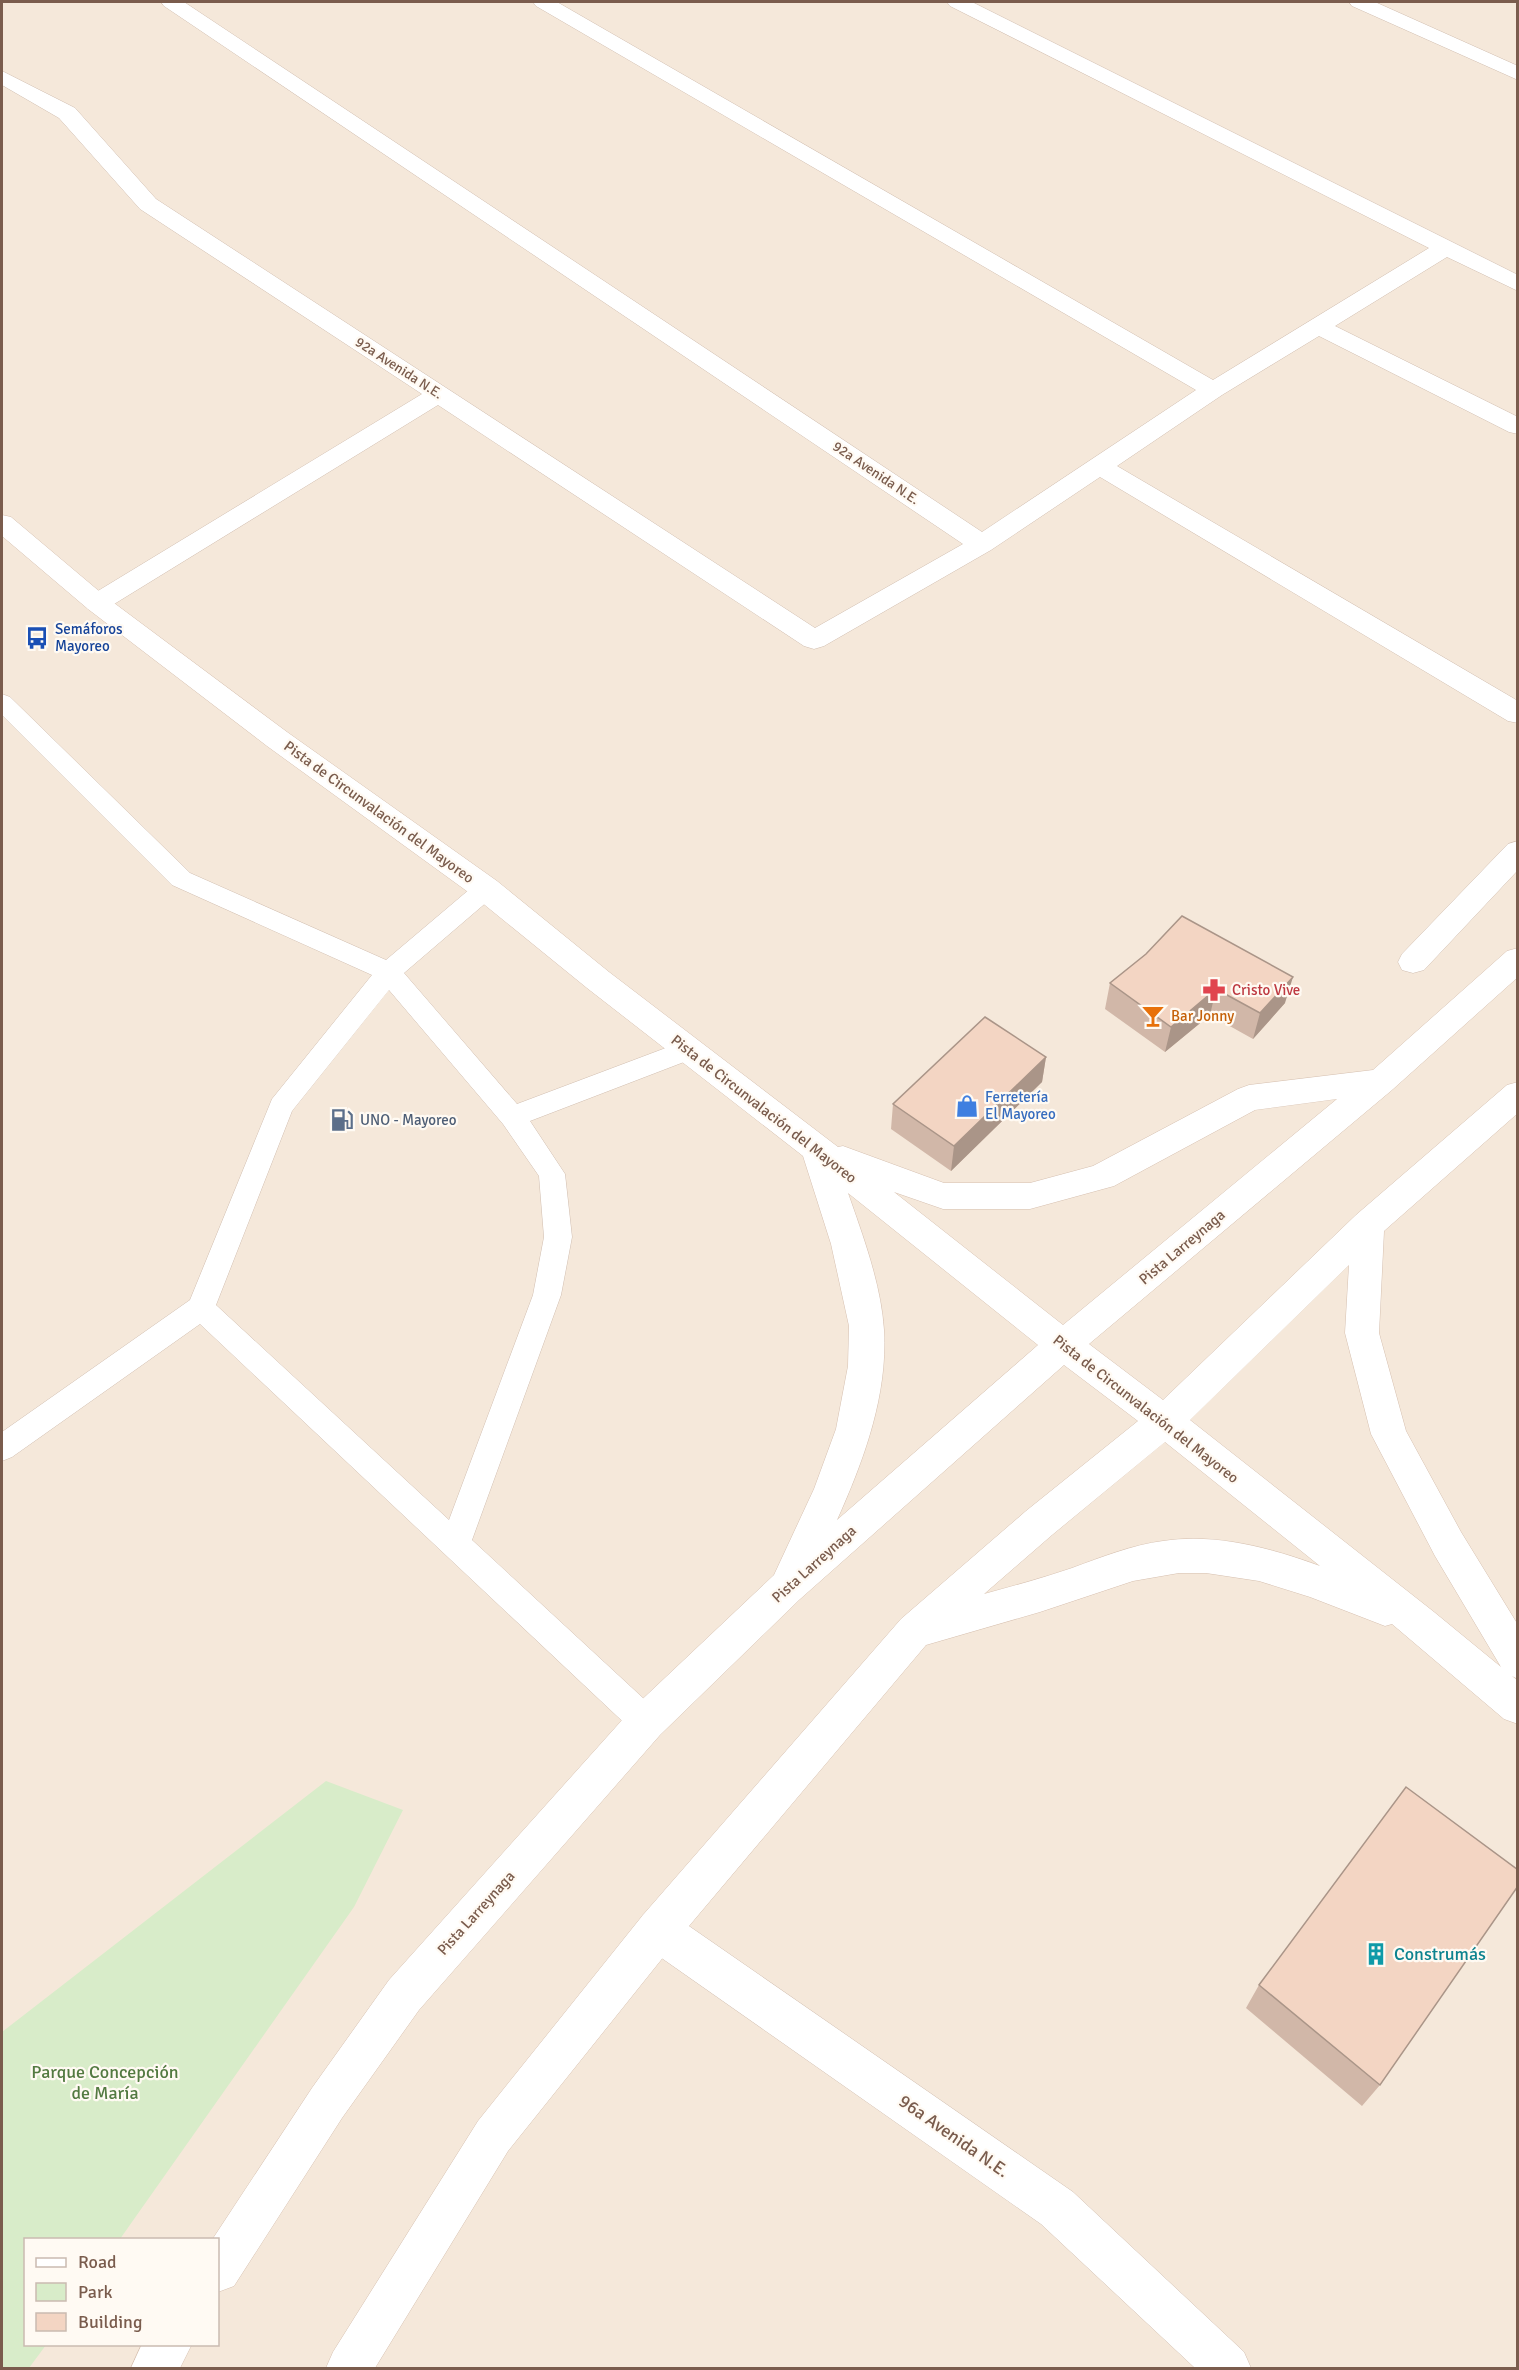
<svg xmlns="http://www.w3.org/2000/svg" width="1519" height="2370" font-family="Signika,sans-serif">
<rect width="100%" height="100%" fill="#fdf6ec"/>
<!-- residential -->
<path fill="#f5e8da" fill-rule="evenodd" d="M2,2H1517V2368H2ZM26,2240H218V2344H26Z"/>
<!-- green -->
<path fill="#d8ecc9" d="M326,1781L403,1810L354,1907L120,2239L26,2240V2344L46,2345L29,2368H2V2032Z"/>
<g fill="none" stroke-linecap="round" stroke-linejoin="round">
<!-- lane casing -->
<g stroke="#d1beb0" stroke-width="1">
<path id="lane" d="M2,694L10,697L190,873L386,960L477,883L486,880L495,883L498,889L495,895L404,973L517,1104L679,1043L688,1040L697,1043L701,1050L697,1057L530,1121L565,1174L572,1237L561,1295L472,1540L657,1711L662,1722L657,1733L646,1737L635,1733L200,1324L12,1457L2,1461V1432L190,1300L272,1099L372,975L172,885L2,715ZM389,990L503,1124L539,1176L544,1237L533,1295L449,1520L216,1305L292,1111Z"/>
</g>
<!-- street casing -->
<g stroke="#d1beb0" stroke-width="1">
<path id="street" d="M161,2H184L982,532L1196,390L536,6L533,2H557L1213,380L1429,248L950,6L947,2H972L1518,275V291L1447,257L1335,326L1518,417V434L1509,432L1319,336L1222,395L1117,466L1518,701V723L1508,721L1100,477L991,550L824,646L814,649L804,646L438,405L106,609L97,612L88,609L84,603L88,597L422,394L140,209L59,118L2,85V71L75,108L156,199L815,628L963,544L164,6Z
M1349,2H1375L1518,66V80L1352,6Z
M1518,841V870L1424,970L1413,973L1402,970L1398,962L1402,954L1508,844Z
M658,1909L673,1915L1073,2192L1244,2352L1251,2368H1195L1041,2224L643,1945L637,1930L643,1915Z"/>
</g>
<!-- secondary casing -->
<g stroke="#d6c0b0" stroke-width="1">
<path id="secondary" d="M2,515L11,517L106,597L287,732L497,881L609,972L838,1147L843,1146L944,1183H1030L1093,1166L1238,1089L1249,1085L1373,1070L1507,951L1518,948V977L1392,1090L1089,1344L1163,1400L1356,1215L1507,1085L1518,1082V1113L1384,1231L1379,1333L1406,1431L1461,1532L1518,1625V1679L1512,1676L1518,1681V1724L1504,1719L1392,1624L1385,1626L1310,1597L1259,1581L1206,1573H1179L1133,1581L1040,1612L926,1645L673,1945L508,2151L375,2368H326L333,2352L478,2121L643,1915L901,1619L1026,1511L1138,1421L1064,1365L799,1600L660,1735L419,2010L342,2118L234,2286L218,2292V2240H212L312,2088L389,1980L632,1709L774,1575L814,1489L836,1429L848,1366L849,1326L831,1244L803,1156L587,988L475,897L267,746L88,609L2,536ZM1337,1099L1063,1325L894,1192L943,1209H1030L1114,1186L1255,1110ZM848,1193L1038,1345L837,1520C863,1462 888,1396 884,1330C881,1284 863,1236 848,1193ZM1349,1265L1345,1333L1371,1434L1435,1556L1501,1667L1434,1612L1190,1420ZM1165,1442L1320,1566C1271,1548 1216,1533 1163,1541C1132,1545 1102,1557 1072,1568C1043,1578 1013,1586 984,1594L1052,1535Z
M142,2344H192L180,2368H131Z"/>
</g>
<!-- lane -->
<use href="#lane" fill="#fff" fill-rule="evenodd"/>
<!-- street -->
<use href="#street" fill="#fff" fill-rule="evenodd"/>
<!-- secondary -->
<use href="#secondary" fill="#fff" fill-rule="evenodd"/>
</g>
<!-- wall -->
<path fill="#d1b7a8" d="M1146,954L1285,1003L1253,1039L1210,1015L1165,1052L1105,1009L1110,983Z
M1046,1057L1042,1082L951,1171L891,1129L893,1104Z
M1259,1985L1380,2085L1362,2106L1246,2008Z"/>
<!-- shaded-wall -->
<path fill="#aa9588" d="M1293,977L1285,1003L1253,1039L1260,1013Z
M1216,989L1210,1015L1165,1052L1171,1027Z
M1046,1057L1042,1082L951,1171L954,1146Z"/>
<!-- building -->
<path fill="#f3d5c3" stroke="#aa9588" stroke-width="1.5" d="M1182,916L1293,977L1260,1013L1216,989L1171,1027L1110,983L1146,954Z
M985,1017L1046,1057L954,1146L893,1104Z
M1406,1787L1518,1870V1886L1380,2085L1259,1985Z"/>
<!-- icons -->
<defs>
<g id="bus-bare" transform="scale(1.8)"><path d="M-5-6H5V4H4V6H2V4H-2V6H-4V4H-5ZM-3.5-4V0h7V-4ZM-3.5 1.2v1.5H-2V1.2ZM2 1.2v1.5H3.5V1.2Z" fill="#1a4fb4" stroke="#fffaf3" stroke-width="2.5" paint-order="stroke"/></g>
<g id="pharmacy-bare" transform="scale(1.8)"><path d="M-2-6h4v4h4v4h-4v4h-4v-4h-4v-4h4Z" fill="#e0444e" stroke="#fffaf3" stroke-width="2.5" paint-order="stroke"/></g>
<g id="bar-bare" transform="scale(1.8)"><path d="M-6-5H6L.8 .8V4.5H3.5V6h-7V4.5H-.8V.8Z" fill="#e8710a" stroke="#fffaf3" stroke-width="2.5" paint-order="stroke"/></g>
<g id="shop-bare" transform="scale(1.8)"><path d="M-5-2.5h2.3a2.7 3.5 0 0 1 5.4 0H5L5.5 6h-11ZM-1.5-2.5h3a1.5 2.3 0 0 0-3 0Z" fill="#3f7fe0" stroke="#fffaf3" stroke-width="2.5" paint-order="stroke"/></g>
<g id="fuel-bare" transform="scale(1.8)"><path d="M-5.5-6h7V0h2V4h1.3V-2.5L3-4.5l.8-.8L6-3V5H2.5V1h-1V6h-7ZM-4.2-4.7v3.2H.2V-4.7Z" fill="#5c6f8a" stroke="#fffaf3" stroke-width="2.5" paint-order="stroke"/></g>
<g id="building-bare" transform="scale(1.8)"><path d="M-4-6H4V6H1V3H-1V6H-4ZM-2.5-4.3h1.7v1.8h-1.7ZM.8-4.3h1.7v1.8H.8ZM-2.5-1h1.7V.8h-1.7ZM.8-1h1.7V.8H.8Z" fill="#0f9aa8" stroke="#fffaf3" stroke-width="2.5" paint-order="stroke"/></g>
</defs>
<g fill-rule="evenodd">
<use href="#bus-bare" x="37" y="638"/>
<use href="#pharmacy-bare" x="1214" y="990"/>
<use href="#bar-bare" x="1153" y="1016"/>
<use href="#shop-bare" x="967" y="1106"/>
<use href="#fuel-bare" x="342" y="1120"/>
<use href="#building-bare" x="1376" y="1954"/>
</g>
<g text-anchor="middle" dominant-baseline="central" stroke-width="4.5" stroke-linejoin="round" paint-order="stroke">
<!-- far-street labels -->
<g font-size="14" fill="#7a5c4d" stroke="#fffaf3">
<text transform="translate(399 368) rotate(33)">92a Avenida N.E.</text>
<text transform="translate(876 473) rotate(34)">92a Avenida N.E.</text>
</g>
<!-- transit labels -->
<g font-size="15" fill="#164399" stroke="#fffaf3" text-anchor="start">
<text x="55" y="629">Semáforos<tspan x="55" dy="17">Mayoreo</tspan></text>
</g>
<!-- street labels -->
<g font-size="15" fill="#7a5c4d" stroke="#fffaf3">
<text transform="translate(379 812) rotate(36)">Pista de Circunvalación del Mayoreo</text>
<text transform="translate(764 1109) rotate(38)">Pista de Circunvalación del Mayoreo</text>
<text transform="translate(1182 1247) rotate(-40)">Pista Larreynaga</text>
<text transform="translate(1146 1409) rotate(38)">Pista de Circunvalación del Mayoreo</text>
<text transform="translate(814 1564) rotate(-42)">Pista Larreynaga</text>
<text transform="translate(476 1913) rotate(-48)">Pista Larreynaga</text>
</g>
<!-- health labels -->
<g font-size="15" fill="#be3a42" stroke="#fffaf3" text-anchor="start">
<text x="1232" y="990">Cristo Vive</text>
</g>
<!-- food labels -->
<g font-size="15" fill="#c56008" stroke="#fffaf3" text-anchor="start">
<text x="1171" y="1016">Bar Jonny</text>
</g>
<!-- shop labels -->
<g font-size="15" fill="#366cbe" stroke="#fffaf3" text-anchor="start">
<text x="985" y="1097">Ferretería<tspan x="985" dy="17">El Mayoreo</tspan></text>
</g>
<!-- service labels -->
<g font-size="15" fill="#4e5e75" stroke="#fffaf3" text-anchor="start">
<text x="360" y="1120">UNO - Mayoreo</text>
</g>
<!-- near-culture labels -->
<g font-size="18" fill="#0d838f" stroke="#fffaf3" text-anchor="start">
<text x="1394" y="1954">Construmás</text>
</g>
<!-- near-park labels -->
<g font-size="18" fill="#537a41" stroke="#fffaf3">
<text x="105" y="2072">Parque Concepción<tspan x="105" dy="21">de María</tspan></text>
</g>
<!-- near-street labels -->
<g font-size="18" fill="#7a5c4d" stroke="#fffaf3">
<text transform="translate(954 2136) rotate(35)">96a Avenida N.E.</text>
</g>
</g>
<!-- border -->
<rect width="1519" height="2370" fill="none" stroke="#7a5c4d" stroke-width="6"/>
<!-- legend -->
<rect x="24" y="2238" width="195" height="108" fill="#fffaf3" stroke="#cabbb1" stroke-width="1.5"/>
<rect x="36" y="2258" width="30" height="9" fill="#ffffff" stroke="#cabbb1" stroke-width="1.5"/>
<text x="78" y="2268" font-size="18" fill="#7a5c4d">Road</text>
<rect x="36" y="2283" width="30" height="18" fill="#d8ecc9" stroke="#cabbb1" stroke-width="1.5"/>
<text x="78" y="2298" font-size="18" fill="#7a5c4d">Park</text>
<rect x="36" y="2313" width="30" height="18" fill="#f3d5c3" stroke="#cabbb1" stroke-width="1.5"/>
<text x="78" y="2328" font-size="18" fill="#7a5c4d">Building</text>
</svg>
